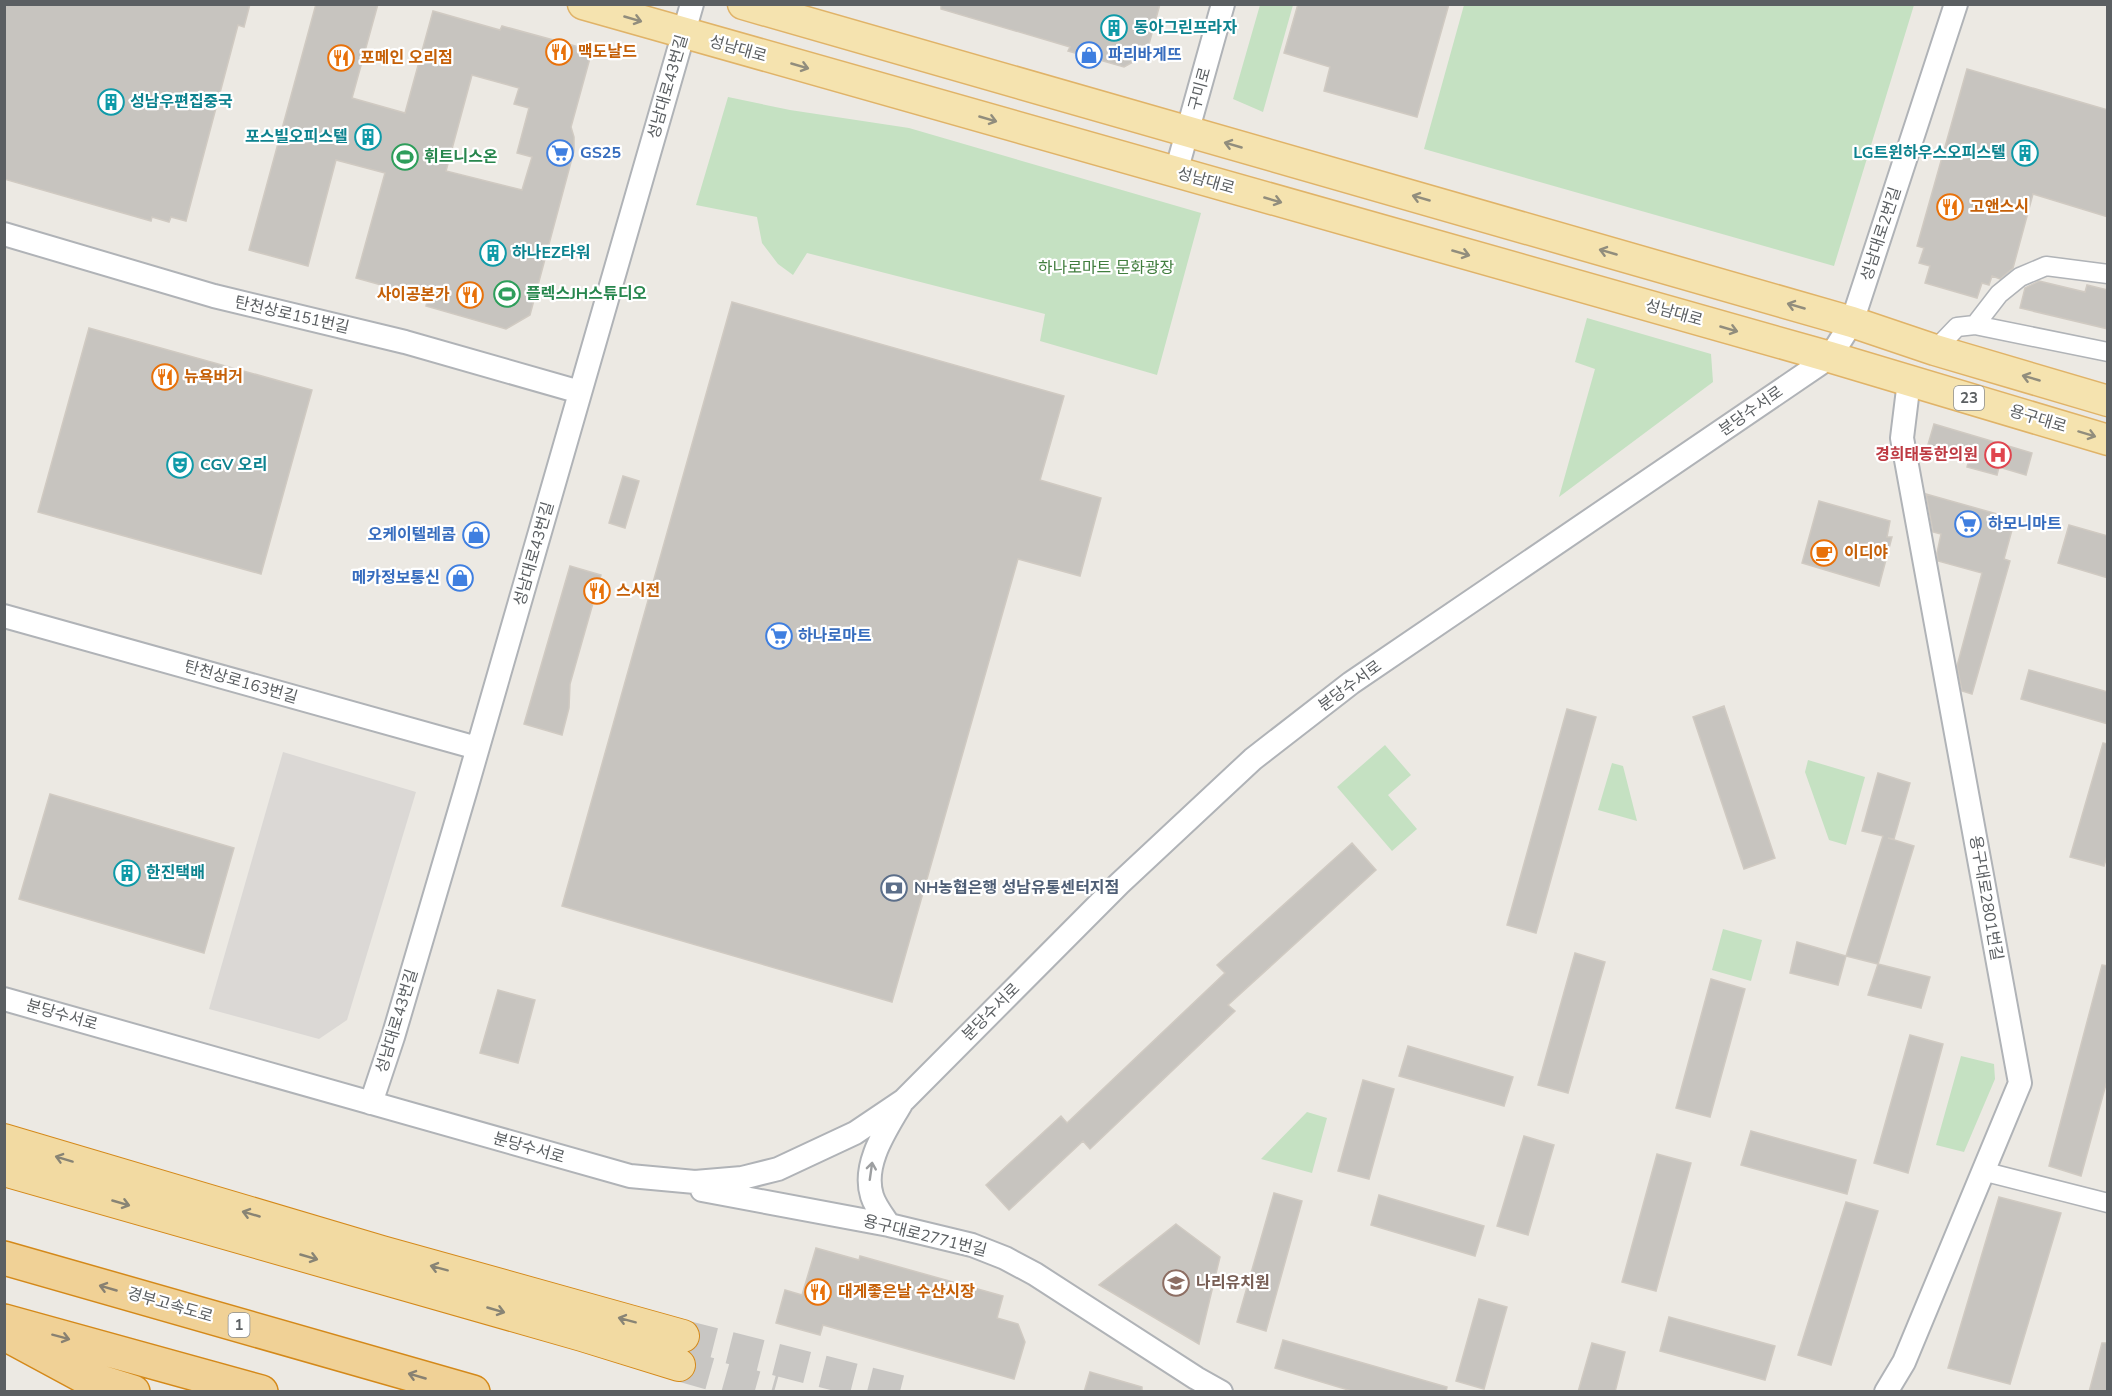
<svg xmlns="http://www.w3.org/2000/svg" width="2112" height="1396" font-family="'Nunito Sans','Noto Sans KR',sans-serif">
<rect width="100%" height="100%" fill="#ece9e3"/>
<!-- industrial -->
<path fill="#dbd8d5" d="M283,752L416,792L347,1020L319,1039L209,1009Z"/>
<!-- green -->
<path fill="#c5e1c2" d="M1260,5H1293L1263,112L1233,99Z
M1464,5H1914L1834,266L1424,149Z
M728,97L790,110L909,128L1201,213L1157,375L1040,341L1045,314L807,253L793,275L778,264L762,243L757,217L696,205Z
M1587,318L1711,354L1713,382L1559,497L1595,369L1575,362Z
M1385,745L1411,775L1388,795L1417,829L1392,851L1337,787Z
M1808,760L1865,777L1846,845L1829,840L1805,772Z
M1612,763L1623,766L1637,821L1598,810Z
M1723,929L1762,940L1751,981L1712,970Z
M1961,1056L1994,1064L1995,1079L1964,1152L1936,1145Z
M1307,1112L1327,1118L1312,1173L1261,1159Z"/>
<!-- building -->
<path fill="#c7c4bf" stroke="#d0cac2" stroke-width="1.5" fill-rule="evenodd" d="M4,4H250L244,27L238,25L186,221L171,217L169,222L152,217L151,221L4,179Z
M316,4H378L352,98L405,113L433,11L500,30L502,26L586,49L590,58L571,127L574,137V151L530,315L506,329L426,306L428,298L356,278L385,173L336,160L308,266L249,250ZM472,75L519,88L514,104L529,108L517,153L532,157L522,190L446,171Z
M941,4H1160L1146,55L1124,67L1068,51L1070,47L941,9Z
M1298,4H1449L1417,117L1324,91L1330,67L1284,53Z
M1967,69L2108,110V217L2033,194L2013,268L2000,279L1992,276L1989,285L1982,283L1977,298L1925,283L1930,266L1919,263L1924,248L1917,246Z
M2039,281L2085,292L2087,285L2108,290V329L2020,308L2025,288Z
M732,302L1064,396L1040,480L1101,498L1080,576L1018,559L892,1002L562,906Z
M89,328L312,390L261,574L38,512Z
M1934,424L2032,453L2026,475L1999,467L1997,475L1967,467L1969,460L1927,448Z
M623,476L639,481L625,528L609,523Z
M1926,494L2015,519L2004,559L2010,561L1972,694L1962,691L1957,666L1982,573L1938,561L1937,553L1941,534L1933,532Z
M1819,501L1890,521L1887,537H1892L1879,586L1802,563Z
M2069,525L2108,536V578L2058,563Z
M570,566L601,575L570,684L569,708L562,735L524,724Z
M2029,670L2108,692V724L2021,699Z
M1724,706L1775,858L1744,869L1693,717Z
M1567,709L1596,717L1536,933L1507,925Z
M2103,743L2108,744V853L2104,866L2070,857Z
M1878,773L1910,783L1894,839L1888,838L1914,846L1878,964L1846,956L1883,836L1862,831Z
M50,794L234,848L204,953L19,899Z
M1352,843L1376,870L1228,1005L1235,1011L1090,1149L1083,1141L1009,1210L986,1185L1061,1116L1067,1123L1225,973L1217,965Z
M1797,942L1846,956L1838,985L1790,973Z
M1575,953L1605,962L1568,1093L1538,1085Z
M1878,964L1930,977L1921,1008L1868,995Z
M2102,965L2108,966V1077L2081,1176L2049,1166Z
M1711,979L1745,989L1710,1117L1676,1108Z
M498,990L535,1000L518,1063L480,1053Z
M1910,1035L1943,1044L1908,1173L1874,1163Z
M1408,1046L1513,1077L1504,1106L1399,1076Z
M1363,1080L1394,1089L1369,1179L1338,1171Z
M1751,1131L1856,1160L1847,1194L1741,1165Z
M1524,1136L1554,1145L1528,1235L1497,1226Z
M1657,1154L1691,1163L1656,1291L1622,1282Z
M1274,1193L1302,1201L1266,1331L1237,1322Z
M1379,1195L1484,1226L1475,1256L1371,1225Z
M1999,1197L2061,1213L2010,1384L1948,1368Z
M1846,1202L1878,1211L1831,1365L1798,1355Z
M1176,1224L1220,1257L1199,1344L1099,1285Z
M816,1248L859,1260L860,1256L1003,1296L997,1318L1018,1324L1025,1342L1014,1379L823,1325L820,1335L776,1323L785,1290L802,1295Z
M1479,1299L1507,1307L1484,1389L1456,1381Z
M1669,1317L1775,1346L1765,1380L1660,1351Z
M1283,1340L1447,1387L1446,1392H1355L1275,1368Z
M1592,1343L1625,1352L1615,1392H1578Z
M2102,1343H2108V1392H2089Z
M1090,1372L1142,1387V1392H1084Z"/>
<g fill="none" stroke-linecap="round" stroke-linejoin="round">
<!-- trunk-tunnel -->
<path stroke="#c8c6c3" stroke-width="32" stroke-dasharray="32 16" stroke-linecap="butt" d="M683,1336L904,1392
M679,1365L774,1392"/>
<!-- minor casing -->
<g stroke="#b0b3b7" stroke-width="21">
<path id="minor" d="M1975,325L1999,294L2020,277L2046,266L2108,274
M1935,350L1957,327L1975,325L2108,352
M1982,1171L2108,1203"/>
</g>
<!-- tertiary casing -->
<g stroke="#b0b3b7" stroke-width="26">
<path id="tertiary" d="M1176,172L1223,4
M4,234L214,296L405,342L580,392
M4,616L477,748
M4,999L630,1176L695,1182L742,1178L778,1169L855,1133L904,1100L1119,884L1253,759L1351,683L1830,357L1852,322L1956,4
M371,1103L393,1037L466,789L692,4
M702,1190L889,1225L972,1245L1005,1258L1035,1274L1196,1378L1221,1392
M889,1225C883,1216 875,1206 872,1196C862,1164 886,1130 901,1104
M1886,1392L1904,1362L2020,1083L1902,438L1909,381"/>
</g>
<!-- primary casing -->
<g stroke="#e0b368" stroke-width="33">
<path id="primary" d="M583,4L1830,357L2108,440
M743,4L1852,322L1935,350L2108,401"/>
</g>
<!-- trunk casing -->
<g stroke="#d4891a" stroke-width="34">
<path id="trunk" d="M4,1140L382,1252L683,1336
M4,1170L582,1335L679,1365"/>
</g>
<!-- motorway casing -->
<g stroke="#d4891a" stroke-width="36">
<path id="motorway" d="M4,1258L473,1392
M4,1321L261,1392
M9,1336L85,1377L133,1392"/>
</g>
<!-- minor -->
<use href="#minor" stroke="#fff" stroke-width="18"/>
<!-- tertiary -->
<use href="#tertiary" stroke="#fff" stroke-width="22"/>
<!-- primary -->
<use href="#primary" stroke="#f5e3af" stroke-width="30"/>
<!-- trunk -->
<use href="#trunk" stroke="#f2daa2" stroke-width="32"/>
<!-- motorway -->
<use href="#motorway" stroke="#f0d196" stroke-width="33"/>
</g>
<!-- one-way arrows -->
<defs><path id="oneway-shaft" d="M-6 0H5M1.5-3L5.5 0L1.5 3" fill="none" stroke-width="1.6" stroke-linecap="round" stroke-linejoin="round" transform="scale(1.5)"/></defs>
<g stroke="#918d7d">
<use href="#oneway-shaft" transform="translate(633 19) rotate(16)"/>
<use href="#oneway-shaft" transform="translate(800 66) rotate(16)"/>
<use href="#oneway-shaft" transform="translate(988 119) rotate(16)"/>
<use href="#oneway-shaft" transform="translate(1233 145) rotate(-164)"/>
<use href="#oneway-shaft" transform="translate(1421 198) rotate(-164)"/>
<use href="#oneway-shaft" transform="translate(1273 200) rotate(16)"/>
<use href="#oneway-shaft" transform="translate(1608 252) rotate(-164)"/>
<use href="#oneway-shaft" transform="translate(1461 253) rotate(16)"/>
<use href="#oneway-shaft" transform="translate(1796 306) rotate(-164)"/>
<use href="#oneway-shaft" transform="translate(1729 329) rotate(16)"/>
<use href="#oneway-shaft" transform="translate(2031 378) rotate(-164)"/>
<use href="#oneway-shaft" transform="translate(2087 434) rotate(17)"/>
</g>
<g stroke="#888475">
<use href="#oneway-shaft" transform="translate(64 1159) rotate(-163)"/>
<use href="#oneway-shaft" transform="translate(121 1203) rotate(16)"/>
<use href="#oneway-shaft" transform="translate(251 1214) rotate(-164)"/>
<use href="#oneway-shaft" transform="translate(309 1257) rotate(16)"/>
<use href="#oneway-shaft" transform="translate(439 1268) rotate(-165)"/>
<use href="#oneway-shaft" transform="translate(496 1310) rotate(16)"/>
<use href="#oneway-shaft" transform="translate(627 1320) rotate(-165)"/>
</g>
<use stroke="#9d9fa1" href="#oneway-shaft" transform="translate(871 1171) rotate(-82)"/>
<g stroke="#888172">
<use href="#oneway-shaft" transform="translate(108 1288) rotate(-164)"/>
<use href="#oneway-shaft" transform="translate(61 1337) rotate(15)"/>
<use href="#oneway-shaft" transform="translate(417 1376) rotate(-164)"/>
</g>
<!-- icons -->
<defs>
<g id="building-ring" transform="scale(1.35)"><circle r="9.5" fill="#fff" stroke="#0f9aa8" stroke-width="1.5"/><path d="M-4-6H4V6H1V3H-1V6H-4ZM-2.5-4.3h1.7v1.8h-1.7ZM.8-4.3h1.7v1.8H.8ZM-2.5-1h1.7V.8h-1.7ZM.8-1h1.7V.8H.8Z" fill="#0f9aa8"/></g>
<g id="restaurant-ring" transform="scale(1.35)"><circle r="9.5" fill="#fff" stroke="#e8710a" stroke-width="1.5"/><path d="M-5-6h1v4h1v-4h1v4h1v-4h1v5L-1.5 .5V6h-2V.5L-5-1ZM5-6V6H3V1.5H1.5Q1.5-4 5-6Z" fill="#e8710a"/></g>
<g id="shop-ring" transform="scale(1.35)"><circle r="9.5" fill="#fff" stroke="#3f7fe0" stroke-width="1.5"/><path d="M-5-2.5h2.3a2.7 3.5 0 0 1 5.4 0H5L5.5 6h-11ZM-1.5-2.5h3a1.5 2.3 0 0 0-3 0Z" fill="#3f7fe0"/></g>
<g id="supermarket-ring" transform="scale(1.35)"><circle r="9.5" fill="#fff" stroke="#3f7fe0" stroke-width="1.5"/><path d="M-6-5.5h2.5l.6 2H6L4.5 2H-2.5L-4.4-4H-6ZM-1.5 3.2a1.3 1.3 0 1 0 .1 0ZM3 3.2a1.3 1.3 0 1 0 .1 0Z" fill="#3f7fe0"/></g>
<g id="stadium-ring" transform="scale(1.35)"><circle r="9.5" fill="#fff" stroke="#2e9e5b" stroke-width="1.5"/><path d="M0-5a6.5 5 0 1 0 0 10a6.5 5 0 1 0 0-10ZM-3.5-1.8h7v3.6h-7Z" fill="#2e9e5b"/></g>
<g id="hospital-ring" transform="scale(1.35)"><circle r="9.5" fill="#fff" stroke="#e0444e" stroke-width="1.5"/><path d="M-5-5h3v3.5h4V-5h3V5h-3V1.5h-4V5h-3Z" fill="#e0444e"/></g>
<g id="theatre-ring" transform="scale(1.35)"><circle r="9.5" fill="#fff" stroke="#0f9aa8" stroke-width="1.5"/><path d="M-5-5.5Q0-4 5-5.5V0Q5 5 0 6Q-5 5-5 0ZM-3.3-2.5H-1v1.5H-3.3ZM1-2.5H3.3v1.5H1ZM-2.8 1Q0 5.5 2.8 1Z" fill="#0f9aa8"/></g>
<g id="cafe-ring" transform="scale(1.35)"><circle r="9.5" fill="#fff" stroke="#e8710a" stroke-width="1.5"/><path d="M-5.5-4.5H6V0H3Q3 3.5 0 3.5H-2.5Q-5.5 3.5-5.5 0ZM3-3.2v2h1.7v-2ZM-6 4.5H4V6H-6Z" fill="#e8710a"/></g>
<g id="bank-ring" transform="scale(1.35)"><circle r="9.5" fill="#fff" stroke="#5c6f8a" stroke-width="1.5"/><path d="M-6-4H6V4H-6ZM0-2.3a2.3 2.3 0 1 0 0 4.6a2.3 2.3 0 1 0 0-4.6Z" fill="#5c6f8a"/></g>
<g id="school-ring" transform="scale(1.35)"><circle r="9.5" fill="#fff" stroke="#8d6e63" stroke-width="1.5"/><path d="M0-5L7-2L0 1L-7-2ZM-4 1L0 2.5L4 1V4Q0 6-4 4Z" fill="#8d6e63"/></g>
</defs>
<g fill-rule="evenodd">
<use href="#building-ring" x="1114" y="28"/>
<use href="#restaurant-ring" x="559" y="52"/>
<use href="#shop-ring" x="1089" y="55"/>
<use href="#restaurant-ring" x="341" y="58"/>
<use href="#building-ring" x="111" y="102"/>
<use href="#building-ring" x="368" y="137"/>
<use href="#supermarket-ring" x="560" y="153"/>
<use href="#building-ring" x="2025" y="153"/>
<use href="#stadium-ring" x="405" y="157"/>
<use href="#restaurant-ring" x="1950" y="207"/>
<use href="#building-ring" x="493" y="253"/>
<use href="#stadium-ring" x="507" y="294"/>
<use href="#restaurant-ring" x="470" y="295"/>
<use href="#restaurant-ring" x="165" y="377"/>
<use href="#hospital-ring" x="1998" y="455"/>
<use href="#theatre-ring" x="180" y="465"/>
<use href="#supermarket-ring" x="1968" y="524"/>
<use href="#shop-ring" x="476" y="535"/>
<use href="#cafe-ring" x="1824" y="553"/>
<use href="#shop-ring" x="460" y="578"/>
<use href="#restaurant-ring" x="597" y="591"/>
<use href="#supermarket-ring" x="779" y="636"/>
<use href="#building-ring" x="127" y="873"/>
<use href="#bank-ring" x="894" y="888"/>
<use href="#school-ring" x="1176" y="1283"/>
<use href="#restaurant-ring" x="818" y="1292"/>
</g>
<g text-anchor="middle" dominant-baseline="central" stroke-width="4.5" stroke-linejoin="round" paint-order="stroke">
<!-- shield labels -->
<g fill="#fff" stroke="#8c8f91" stroke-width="1.5">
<rect x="1954" y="386" width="30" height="24" rx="4.5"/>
<rect x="228.5" y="1313" width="21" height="24" rx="4.5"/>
</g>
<g font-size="15" font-weight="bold" fill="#5b5f62">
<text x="1969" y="398">23</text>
<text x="239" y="1325">1</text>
</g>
<!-- culture labels -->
<g font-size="16" font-weight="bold" fill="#0d838f" stroke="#fff" text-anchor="start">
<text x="1134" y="28">동아그린프라자</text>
<text x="130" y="102">성남우편집중국</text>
<text x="348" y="137" text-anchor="end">포스빌오피스텔</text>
<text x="2006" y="153" text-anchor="end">LG트윈하우스오피스텔</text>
<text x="512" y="253">하나EZ타워</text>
<text x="200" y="465">CGV 오리</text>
<text x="146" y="873">한진택배</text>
</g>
<!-- street labels -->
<g font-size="16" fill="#5b5f62" stroke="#fff">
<text transform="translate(738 49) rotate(16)">성남대로</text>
<text transform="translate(668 87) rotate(-74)">성남대로43번길</text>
<text transform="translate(1200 89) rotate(-75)">구미로</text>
<text transform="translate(1206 181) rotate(16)">성남대로</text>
<text transform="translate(1881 234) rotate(-72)">성남대로2번길</text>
<text transform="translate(1674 313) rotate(16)">성남대로</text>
<text transform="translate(292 315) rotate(13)">탄천상로151번길</text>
<text transform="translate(1751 411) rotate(-35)">분당수서로</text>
<text transform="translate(2038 419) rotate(17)">용구대로</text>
<text transform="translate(534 554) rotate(-74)">성남대로43번길</text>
<text transform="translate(241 682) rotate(16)">탄천상로163번길</text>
<text transform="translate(1350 686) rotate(-36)">분당수서로</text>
<text transform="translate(1986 898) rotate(80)">용구대로2801번길</text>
<text transform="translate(991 1012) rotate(-45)">분당수서로</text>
<text transform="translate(62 1015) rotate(16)">분당수서로</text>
<text transform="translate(397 1021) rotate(-73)">성남대로43번길</text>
<text transform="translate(529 1148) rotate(16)">분당수서로</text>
<text transform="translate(925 1236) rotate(14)">용구대로2771번길</text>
<text transform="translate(170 1305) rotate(16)">경부고속도로</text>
</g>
<!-- food labels -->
<g font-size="16" font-weight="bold" fill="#c56008" stroke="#fff" text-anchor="start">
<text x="578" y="52">맥도날드</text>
<text x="360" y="58">포메인 오리점</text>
<text x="1970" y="207">고앤스시</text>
<text x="450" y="295" text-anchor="end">사이공본가</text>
<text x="184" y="377">뉴욕버거</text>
<text x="1844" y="553">이디야</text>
<text x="616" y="591">스시전</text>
<text x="838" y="1292">대게좋은날 수산시장</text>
</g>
<!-- shop labels -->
<g font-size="16" font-weight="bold" fill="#366cbe" stroke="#fff" text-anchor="start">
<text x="1108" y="55">파리바게뜨</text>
<text x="580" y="153">GS25</text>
<text x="1988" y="524">하모니마트</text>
<text x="456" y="535" text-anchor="end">오케이텔레콤</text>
<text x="440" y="578" text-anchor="end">메카정보통신</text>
<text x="798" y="636">하나로마트</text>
</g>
<!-- leisure labels -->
<g font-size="16" font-weight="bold" fill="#27864d" stroke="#fff" text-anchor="start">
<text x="424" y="157">휘트니스온</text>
<text x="526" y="294">플렉스JH스튜디오</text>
</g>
<!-- park labels -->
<g font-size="16" fill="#417e3e" stroke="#fff">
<text x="1106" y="268">하나로마트 문화광장</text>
</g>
<!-- health labels -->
<g font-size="16" font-weight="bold" fill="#be3a42" stroke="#fff" text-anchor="end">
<text x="1978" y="455">경희태동한의원</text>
</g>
<!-- service labels -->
<g font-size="16" font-weight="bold" fill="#4e5e75" stroke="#fff" text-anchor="start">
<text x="914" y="888">NH농협은행 성남유통센터지점</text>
</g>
<!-- education labels -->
<g font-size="16" font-weight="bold" fill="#785e54" stroke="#fff" text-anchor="start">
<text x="1196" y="1283">나리유치원</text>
</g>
</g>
<!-- border -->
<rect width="2112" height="1396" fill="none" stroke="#5b5f62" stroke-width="12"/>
</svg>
